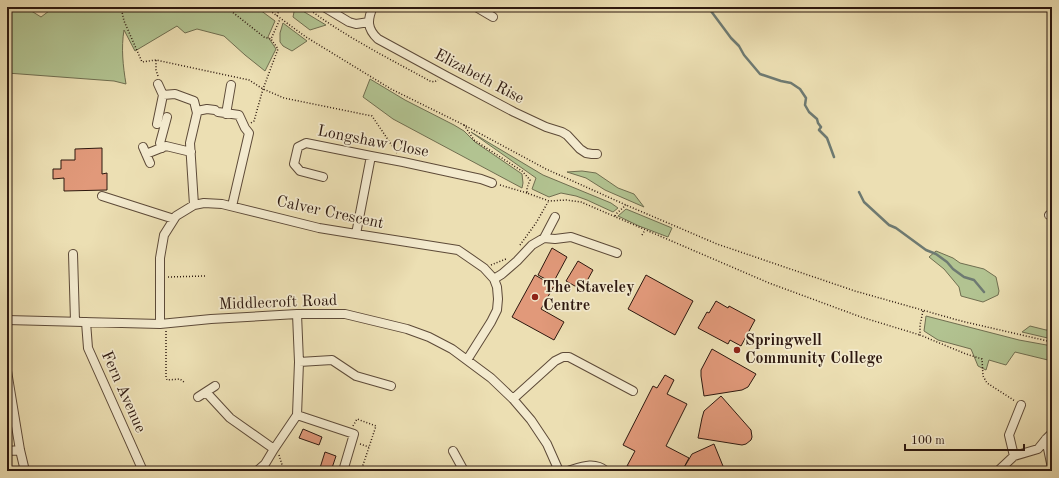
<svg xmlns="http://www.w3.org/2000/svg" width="1059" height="478" font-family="'Old Standard TT',serif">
<rect width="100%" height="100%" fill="#ecdfb3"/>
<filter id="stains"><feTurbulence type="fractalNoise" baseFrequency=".005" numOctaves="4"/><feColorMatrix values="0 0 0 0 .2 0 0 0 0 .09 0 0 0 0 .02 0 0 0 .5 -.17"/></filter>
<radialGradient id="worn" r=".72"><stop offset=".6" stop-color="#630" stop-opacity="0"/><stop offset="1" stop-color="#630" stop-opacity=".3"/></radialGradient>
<!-- green -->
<path fill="#b2c391" stroke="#706e50" d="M16,7H25L41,17L49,11L46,7H256L275,21L268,37L276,49L265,71L245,55L224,36L197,29L185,33L177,26L135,51L124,30C121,48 123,66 126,84L114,81L7,73V18Z
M295,7H296L326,25L310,30L293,17Z
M283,23L307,41L292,51L283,46L280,42V33Z
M370,79L405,100L454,125L464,131L475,142L522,174L523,183L522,188L393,119L363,97Z
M471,132L543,175L611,203L618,208L613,212L587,200L576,196L561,193L549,197L532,189L536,178Z
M582,171L596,173L618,188L634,194L644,207L605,190L586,178L567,172Z
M626,209L672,228L668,237L639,226L618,216Z
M936,251L953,258L960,263L984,269L996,277L999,291L998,295L983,302L961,296L959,287L944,269L929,257Z
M926,316L1019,340L1052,346V361L1015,352L1006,365L989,360L986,370L978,366L971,349L938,340L924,331Z
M1030,326L1046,330H1052V339L1022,332Z"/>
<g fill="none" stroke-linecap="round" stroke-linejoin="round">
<!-- stream -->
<path stroke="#6e7a72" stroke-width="2.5" d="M708,7L731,38L739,46L744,55L760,74L781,81L791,83L800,89L806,98L805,105L809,112L817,119L818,123L821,127L819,130L827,138L834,157
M859,192L864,202L889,225L896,228L926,250L936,254L947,262L953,269L964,277L974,280L984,292"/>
</g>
<!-- building -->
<path fill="#e1997a" stroke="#2d180f" d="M102,148V174L107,173V190L64,191V178L53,179V169H61V160H75V149Z
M552,248L567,257L553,283L538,275Z
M578,261L593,270L582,290L566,281Z
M535,275L554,286L541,309L564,322L554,340L512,317Z
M646,275L693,301L675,335L628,309Z
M716,301L728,308L729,306L755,320L741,346L730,340L728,344L698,328L707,312L709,313Z
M712,349L756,374L748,387L742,390L704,396L701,376V370Z
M665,375L674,380L667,394L687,404L666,446L689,458L682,471H667L662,469L661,471H660L654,468L653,470L627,466L635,451L623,445L653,386L657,388Z
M721,396L751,430L752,437L751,440L746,444L742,445L698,438L702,418L704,411Z
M303,429L322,437L319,445L299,438Z
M714,444L725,471H682L692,454Z
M325,452L336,456L331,471H319Z"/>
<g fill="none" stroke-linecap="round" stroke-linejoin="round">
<!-- minor casing -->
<g stroke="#5d4a38" stroke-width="10">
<path id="minor" d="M324,7L349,22L356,24L369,22
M373,7C367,20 367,29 378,39L446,76L514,112L546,127L562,132L567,135L580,149L586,153L592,154H597
M476,7L493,17
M163,95L175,94L194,101L197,113L190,143L194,205
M197,111L207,109L215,110
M218,112L239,115L245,128L249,133L232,206
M226,114L231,85
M157,124L163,95L158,84
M143,147L150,163
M162,148L160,143L167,117
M146,154L166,146L191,152
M323,177L300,171L294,164L298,147L306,143L371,156L403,162L481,179L492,183
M102,196L174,219
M1049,215L1052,216
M356,234L371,156
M544,238L555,239L571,237L617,253
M73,254L75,321
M494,279L502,274L517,261L532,245L544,238L555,217
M7,320L160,324L211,319L297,314H345L407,329L429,337L452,349L491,378L513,399L531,420L547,444L559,471
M86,322L88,348L143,471
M160,324V258L164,235L176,216L194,205L204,203L222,204L319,228L356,234L458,250L484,268L494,279L497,287L498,299L497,310L491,322L467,360
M299,362L332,360L356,376L391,386
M7,371L20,450L25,471
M206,392L230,418L274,449
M198,397L215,386
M513,399L555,361L563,357H569L633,391
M297,415L354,434L343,471
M1046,439L1052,468
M7,451L20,450
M453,451L464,471
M1014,456L1009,435L1021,405
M257,471L265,464L274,449L297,415L299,362L297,314
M568,471C581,467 594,461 606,471
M998,471L1014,456L1038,449L1046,439L1050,435L1052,434"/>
</g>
<!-- path -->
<path stroke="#2d180f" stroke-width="1.5" stroke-dasharray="1 2" stroke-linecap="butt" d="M121,7L124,21L142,62L156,60
M226,7L264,37L271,39L280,19
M265,7L306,37L391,89L464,125L546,169L626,205L717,244L855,291L961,321L1052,342
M306,7C344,36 388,58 430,81L434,82L438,80
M277,16L280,7
M158,76L156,70V60L249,80L263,89L284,98L372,116L397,153
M251,123L254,121L263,89L278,49L271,39
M464,125L474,140L522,171L530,180L527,188V193L549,201L566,200L581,202L769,283L861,317L920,335
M500,185L527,193
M615,216L617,213L626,205
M642,235L645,230
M520,245L536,223L548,202
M491,265L506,259
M168,277L205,276
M923,311L920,325V335L966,354L982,359L983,376L987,383L1015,401
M166,331V377L167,380L180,379L184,382
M353,426L357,419L376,426L361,471
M360,444L369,447
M279,455L284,471"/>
<!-- minor -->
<use href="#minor" stroke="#f3eace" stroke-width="8"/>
</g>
<!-- markers -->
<g fill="#8f2418" stroke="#f3eace" stroke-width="1.5">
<circle cx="535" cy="297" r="4"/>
<circle cx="737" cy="350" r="4"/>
</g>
<g text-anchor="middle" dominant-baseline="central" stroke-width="3.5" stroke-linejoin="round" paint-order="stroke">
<!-- street labels -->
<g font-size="16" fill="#2d180f" stroke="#f3eace">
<text transform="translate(479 77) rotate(28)">Elizabeth Rise</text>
<text transform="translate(373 142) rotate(11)">Longshaw Close</text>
<text transform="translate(330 213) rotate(12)">Calver Crescent</text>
<text transform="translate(278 303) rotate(-2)">Middlecroft Road</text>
<text transform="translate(123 392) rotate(66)">Fern Avenue</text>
</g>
<!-- poi labels -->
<g font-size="16" font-weight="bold" fill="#2d180f" stroke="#f3eace" text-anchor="start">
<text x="543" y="288">The Staveley<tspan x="543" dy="18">Centre</tspan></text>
<text x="745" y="341">Springwell<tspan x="745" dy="18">Community College</tspan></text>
</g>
</g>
<!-- margin -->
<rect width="1059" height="478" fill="none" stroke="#ecdfb3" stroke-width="24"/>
<rect x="8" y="8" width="1043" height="462" fill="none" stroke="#2d180f" stroke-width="2"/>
<rect x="12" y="12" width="1035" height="454" fill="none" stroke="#2d180f"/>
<!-- scale -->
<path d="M905 444v6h119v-6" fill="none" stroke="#2d180f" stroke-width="2"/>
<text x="911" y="444" font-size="12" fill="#2d180f" stroke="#f3eace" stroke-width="3" paint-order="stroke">100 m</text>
<rect width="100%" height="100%" filter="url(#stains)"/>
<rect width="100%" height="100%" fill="url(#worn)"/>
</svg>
